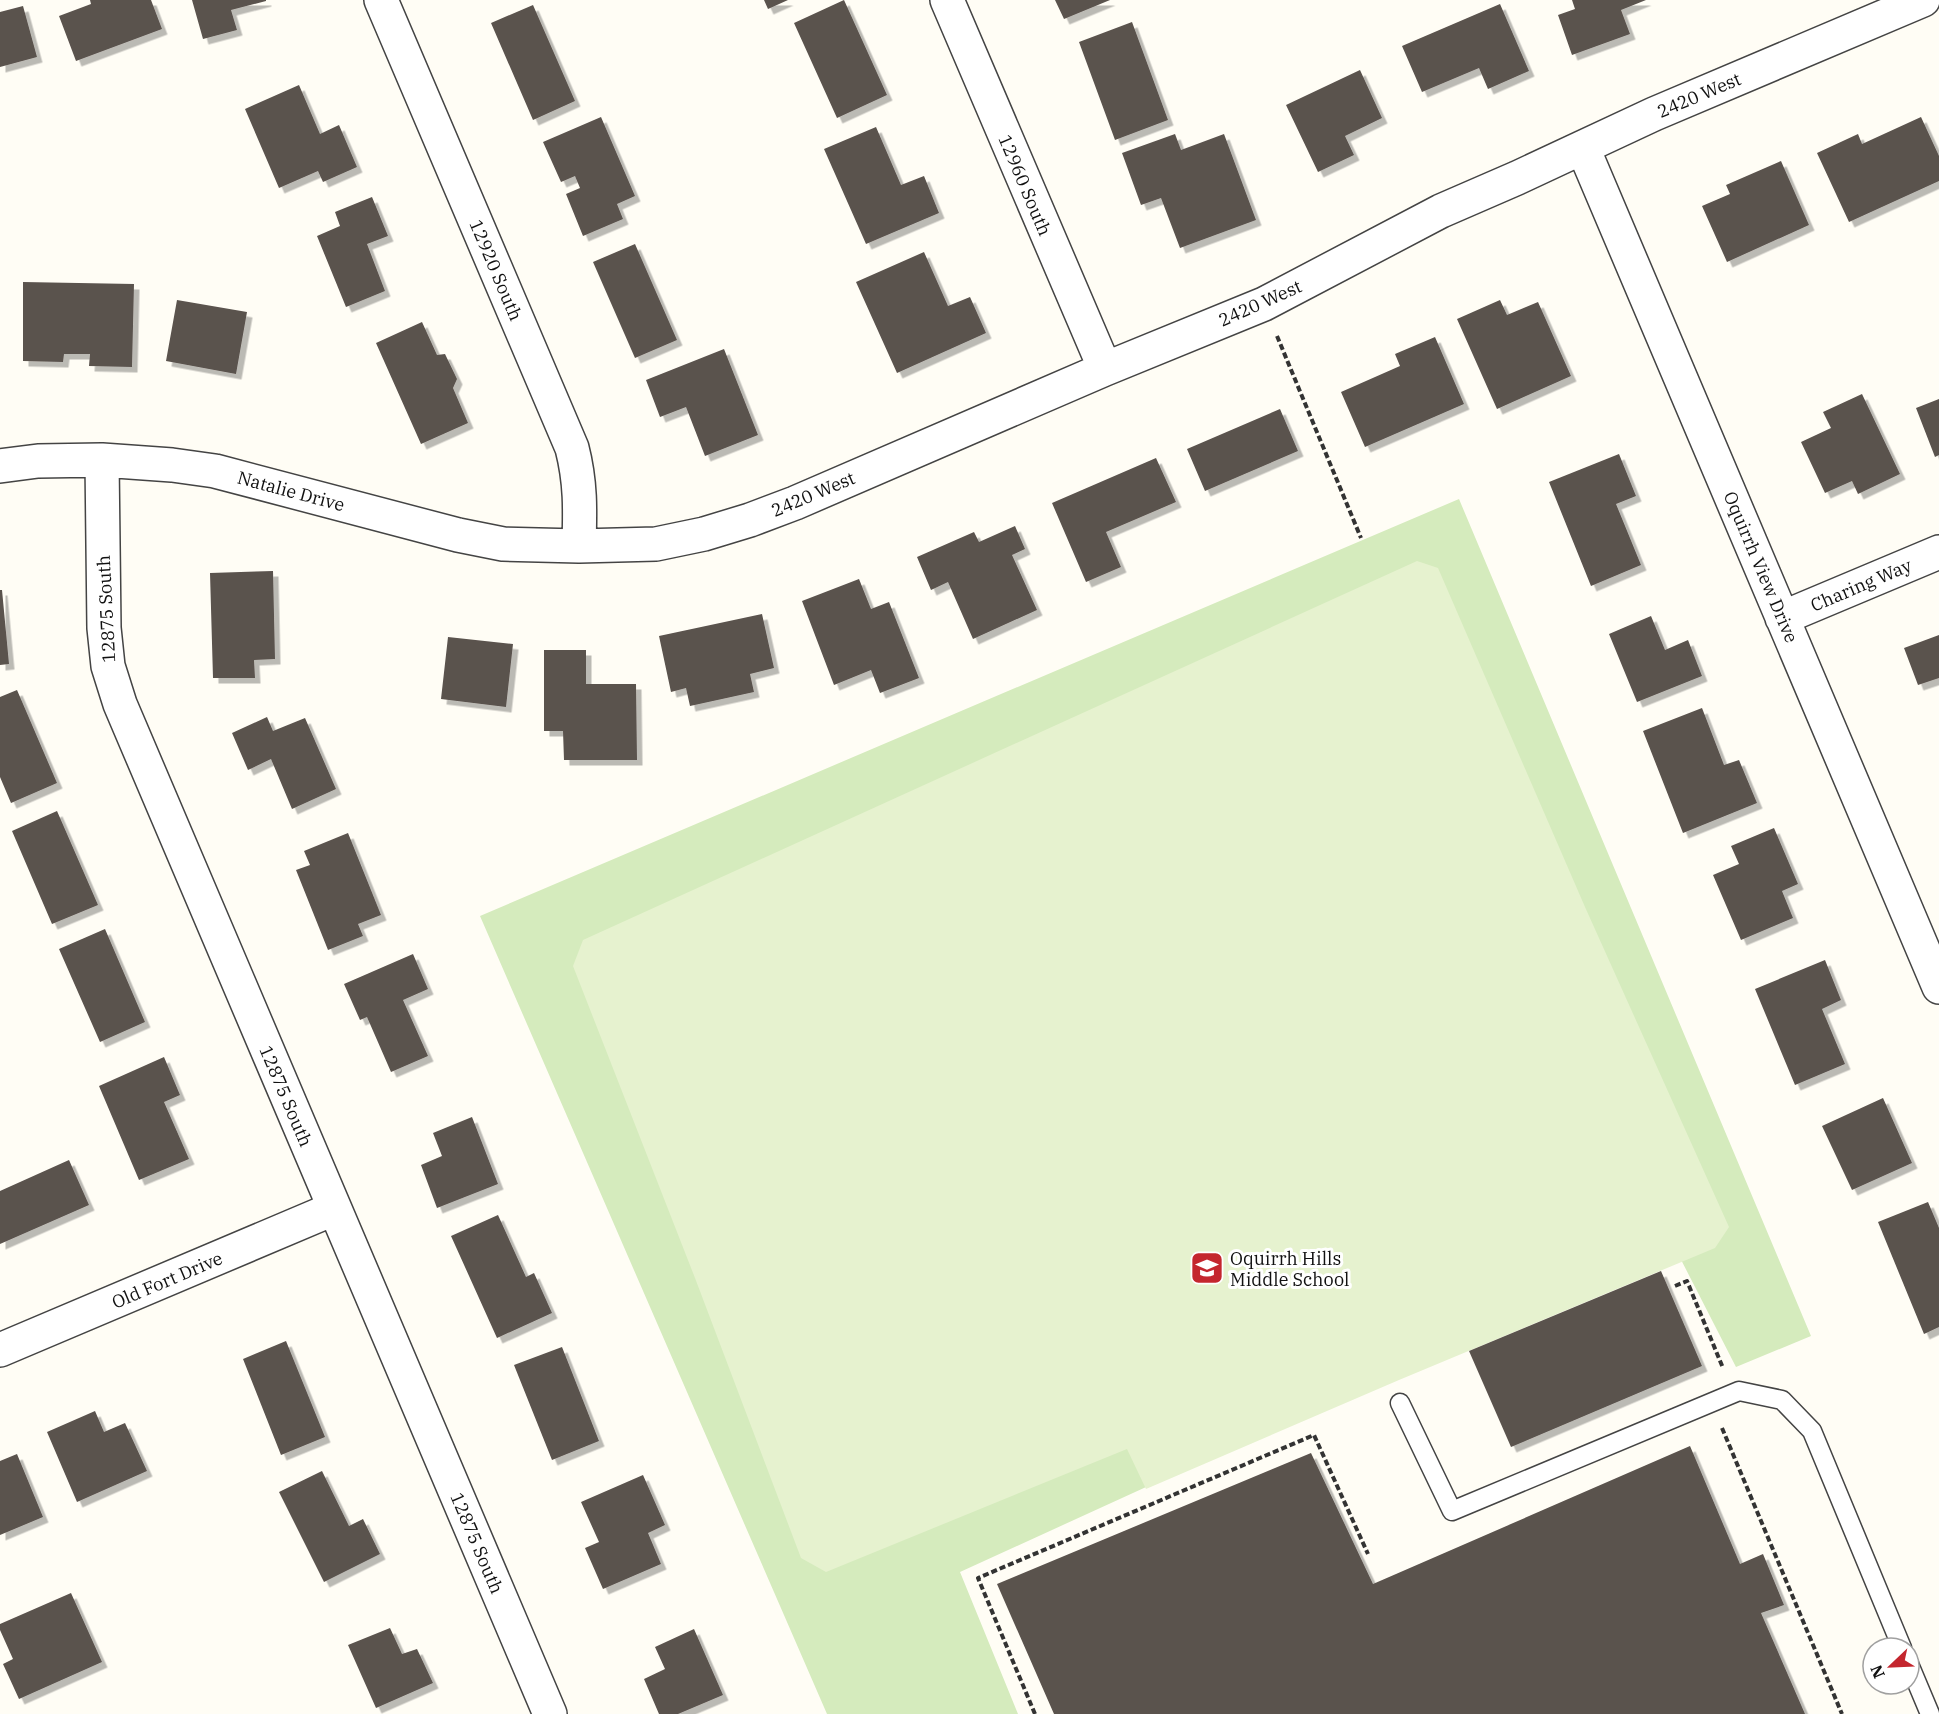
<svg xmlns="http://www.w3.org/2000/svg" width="1939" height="1714" font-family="'IBM Plex Serif',serif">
<defs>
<filter id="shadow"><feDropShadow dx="5.5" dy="5.5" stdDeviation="0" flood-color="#0004"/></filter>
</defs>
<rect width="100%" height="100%" fill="#fffdf5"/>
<!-- green -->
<path fill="#d5ebbd" d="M1459,499L1811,1336L1736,1367L1674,1246L960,1572L1018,1714H827L480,916Z"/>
<!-- pitch -->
<path fill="#e6f2cf" d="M1417,561L1438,568L1585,907L1729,1227L1715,1248L1399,1380L1146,1489L1127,1449L826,1572L801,1558L695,1278L573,966L583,940Z"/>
<!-- building -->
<path fill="#5a524d" filter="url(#shadow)" d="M90,0H151L162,29L76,61L59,16L91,4Z
M192,0H266V1L231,10L237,30L203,39Z
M764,0H788L768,9Z
M844,0L887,95L837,118L794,23Z
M1055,0H1110L1064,19Z
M1572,0H1646L1621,10L1630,34L1572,55L1558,15L1575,9Z
M1500,4L1529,71L1488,89L1479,68L1422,92L1402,46Z
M533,5L575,101L533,120L491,23Z
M23,6L37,57L0,67V12Z
M1132,22L1168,120L1115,140L1079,42Z
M1360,70L1382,118L1345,136L1354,155L1318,172L1286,105Z
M299,85L320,134L339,125L357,167L323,182L318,171L279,188L245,109Z
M601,117L635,196L617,204L623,219L583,236L566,194L580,188L575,176L561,182L543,142Z
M1921,117L1939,156V181L1849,222L1817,153L1858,134L1862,144Z
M876,127L901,185L924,176L939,213L866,244L824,149Z
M1175,134L1181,150L1224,134L1256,220L1180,248L1161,198L1141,205L1122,153Z
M1781,161L1809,225L1727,262L1702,206L1730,194L1726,185Z
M372,197L388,236L367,244L385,291L346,307L317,236L340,226L335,212Z
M635,244L677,340L635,358L593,262Z
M924,252L948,306L970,297L986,333L897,373L856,282Z
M23,282L134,284L132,367L89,366L90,354H64L63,362L23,361Z
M177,300L247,312L236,374L166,361Z
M1500,300L1507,315L1538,302L1571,376L1497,409L1457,319Z
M422,322L437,355L445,354L457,379L453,388L468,423L421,444L376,343Z
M1435,337L1464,404L1365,447L1341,392L1400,366L1395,354Z
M724,349L758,435L705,456L686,407L660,417L646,380Z
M1862,394L1900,474L1858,494L1852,481L1825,493L1801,442L1831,428L1823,412Z
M1939,399V455L1935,457L1916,408Z
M1280,409L1298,451L1205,491L1187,449Z
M1619,454L1636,496L1616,504L1641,565L1591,586L1549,482Z
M1156,458L1176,502L1106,532L1121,567L1086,582L1052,503Z
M1015,526L1025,549L1012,555L1037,610L973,639L948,582L931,590L917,557L974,532L979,542Z
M273,571L275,659L254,660L255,678H213L210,573Z
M859,579L871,609L889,602L919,678L880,693L871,670L834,685L802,601Z
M0,590H2L9,664L0,665Z
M762,614L774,668L750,674L754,692L690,706L686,688L671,692L659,636Z
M1651,616L1665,650L1688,640L1702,676L1637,702L1609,634Z
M1939,635V678L1918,685L1904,648Z
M448,637L513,644L506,707L441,699Z
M544,650H586V684H636L637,760H564L563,731H544Z
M17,690L57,783L11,803L0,777V697Z
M1702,708L1724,765L1739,760L1757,803L1683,833L1643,731Z
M267,717L273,731L305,718L336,789L292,809L271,759L248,770L232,733Z
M57,811L98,905L52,924L12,831Z
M1774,828L1798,884L1782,891L1793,918L1741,940L1713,875L1739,864L1731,846Z
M348,833L381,915L358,924L363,936L328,950L296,870L310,865L304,851Z
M105,929L145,1022L100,1042L59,949Z
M413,954L428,989L403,1000L428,1056L391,1072L367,1017L360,1020L344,984Z
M1825,960L1841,1000L1822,1009L1845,1064L1795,1085L1755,989Z
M164,1057L180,1095L164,1102L189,1159L139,1180L99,1086Z
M1883,1098L1912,1163L1852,1190L1822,1126Z
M472,1117L498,1184L437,1208L421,1165L442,1156L433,1133Z
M69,1160L89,1205L0,1244V1191Z
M1928,1202L1939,1228V1327L1924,1334L1878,1222Z
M498,1215L526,1277L534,1273L552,1313L497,1338L451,1236Z
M1661,1271L1702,1366L1511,1447L1469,1351Z
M286,1341L325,1437L281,1455L243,1359Z
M562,1347L599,1441L552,1460L514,1365Z
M95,1411L104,1432L125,1423L147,1471L77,1502L47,1432Z
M1690,1446L1740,1564L1763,1554L1784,1605L1761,1613L1805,1714H1054L997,1584L1311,1453L1373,1584Z
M17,1454L43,1517L0,1535V1461Z
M322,1471L349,1526L363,1519L380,1554L324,1582L279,1492Z
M643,1475L665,1525L648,1533L661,1564L603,1589L585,1548L599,1542L581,1502Z
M71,1593L102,1662L19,1699L3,1664L13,1659L0,1630V1624Z
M390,1628L402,1654L417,1649L433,1683L376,1708L348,1645Z
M694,1629L723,1695L678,1714H659L644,1679L665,1669L655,1647Z"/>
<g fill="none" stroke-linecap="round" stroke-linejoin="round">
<!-- service casing -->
<g stroke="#444" stroke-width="21">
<path id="service" d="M1400,1403L1452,1511L1739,1391L1782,1400L1812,1431L1902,1648
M1909,1664L1930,1714"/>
</g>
<!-- minor casing -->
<g stroke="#444" stroke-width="36">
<path id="minor" d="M381,0L572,448C581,483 580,511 579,546
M947,0L1105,369
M1583,148L1939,987
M102,460L104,628L108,666L120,704L550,1714
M0,466L38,461L102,460L172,465L215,471L458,535L503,544L579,546L656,544L704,534L750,520L795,503L1105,369L1264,304L1441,211L1517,178L1654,114L1923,0
M1782,618L1939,552
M0,1350L333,1209"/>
</g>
<!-- path -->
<path stroke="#333" stroke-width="4" stroke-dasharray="6 3" stroke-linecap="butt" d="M1277,336L1361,538
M1675,1286L1687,1281L1723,1368
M1722,1428L1842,1714
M1035,1714L978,1578L1314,1435L1368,1554"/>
<!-- service -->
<use href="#service" stroke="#fff" stroke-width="18"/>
<!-- minor -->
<use href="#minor" stroke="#fff" stroke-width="33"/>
</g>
<!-- icons -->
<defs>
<g id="school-square" transform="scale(1.725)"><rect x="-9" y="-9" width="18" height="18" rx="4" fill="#c4262e" stroke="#fff"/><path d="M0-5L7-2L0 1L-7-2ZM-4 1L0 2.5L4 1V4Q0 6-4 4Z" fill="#fff"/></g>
</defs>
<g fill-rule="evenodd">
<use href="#school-square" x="1207" y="1268"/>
</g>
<g text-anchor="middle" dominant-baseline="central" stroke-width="6" stroke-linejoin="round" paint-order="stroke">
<!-- street labels -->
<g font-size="18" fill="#111" stroke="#fff">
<text transform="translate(1699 95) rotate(-23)">2420 West</text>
<text transform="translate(1025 185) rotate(67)">12960 South</text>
<text transform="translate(496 270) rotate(67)">12920 South</text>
<text transform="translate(1260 303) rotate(-24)">2420 West</text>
<text transform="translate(291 491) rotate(15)">Natalie Drive</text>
<text transform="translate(813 494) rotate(-23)">2420 West</text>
<text transform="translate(1761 567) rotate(67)">Oquirrh View Drive</text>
<text transform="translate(1861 585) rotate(-23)">Charing Way</text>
<text transform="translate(106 609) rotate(-93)">12875 South</text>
<text transform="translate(286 1096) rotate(67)">12875 South</text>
<text transform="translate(167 1280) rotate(-23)">Old Fort Drive</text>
<text transform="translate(477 1543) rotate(67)">12875 South</text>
</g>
<!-- poi labels -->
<g font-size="18" fill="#111" stroke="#fff" text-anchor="start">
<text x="1230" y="1258">Oquirrh Hills<tspan x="1230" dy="21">Middle School</tspan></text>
</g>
</g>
<!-- north arrow -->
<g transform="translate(1891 1666) rotate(247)"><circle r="28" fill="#ffffff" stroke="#a0a0a0" stroke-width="1.5"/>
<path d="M0-4.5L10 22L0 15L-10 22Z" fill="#c4262e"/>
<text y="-9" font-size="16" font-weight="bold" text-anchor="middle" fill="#111111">N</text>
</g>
</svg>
